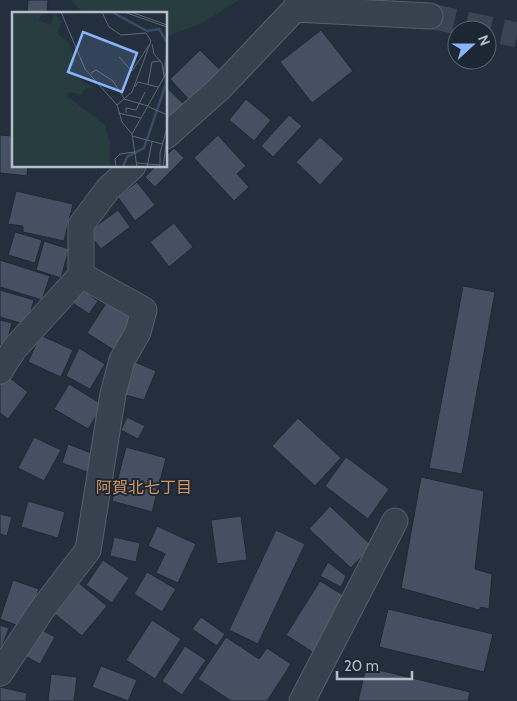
<svg xmlns="http://www.w3.org/2000/svg" width="517" height="701" font-family="Cabin,'Noto Sans JP',sans-serif">
<rect width="100%" height="100%" fill="#242f3e"/>
<!-- green -->
<path fill="#263c3f" d="M71,0H239L202,23L166,37V14H84Z"/>
<!-- building -->
<path fill="#455162" stroke="#1f2835" d="M28,0H48L47,14H27Z
M321,30L353,71L312,103L280,62Z
M200,50L223,73L192,103L170,79Z
M166,87L188,108L166,129Z
M246,99L271,120L254,141L229,120Z
M289,115L302,126L273,157L261,146Z
M0,135L14,136V166H28L27,176L0,173Z
M218,135L246,166L237,174L249,187L234,201L194,158Z
M320,137L344,159L320,185L296,162Z
M174,148L184,158L155,187L145,177L156,166H166V156Z
M137,182L155,205L135,221L118,197Z
M16,191L73,204L64,241L23,232V226L8,224Z
M118,210L130,227L101,249L88,232Z
M174,223L193,247L169,267L150,242Z
M15,232L42,240L35,263L8,255Z
M44,241L69,249L61,278L36,270Z
M0,260L50,276L42,300L0,287Z
M463,286L495,292L462,474L429,468Z
M79,287L98,301L89,314L70,301Z
M0,290L34,300L27,325L0,317Z
M108,300L138,320L117,352L87,333Z
M0,320L12,323L6,346L0,344Z
M40,335L73,350L61,377L28,362Z
M79,348L105,364L90,389L66,376Z
M135,362L156,371L144,400L118,393Z
M6,375L28,392L8,419L0,413V383Z
M69,384L103,405L88,429L54,409Z
M127,417L145,426L138,439L121,430Z
M298,418L341,458L315,486L272,446Z
M34,437L61,450L44,481L18,468Z
M68,444L94,454L87,472L62,463Z
M126,447L166,458L152,512L112,501Z
M346,457L389,489L368,519L325,486Z
M421,477L484,491L475,569L492,574L489,609L481,607L479,610L401,588Z
M28,501L65,512L58,538L21,527Z
M330,506L372,546L351,568L309,529Z
M0,514L12,517L7,536L0,534Z
M241,516L247,560L217,564L211,520Z
M157,526L196,544L178,583L156,573L165,554L148,546Z
M276,530L305,544L258,644L229,630Z
M114,537L140,543L136,562L110,556Z
M103,560L129,578L112,603L86,585Z
M328,562L346,576L341,587L320,576Z
M147,572L176,589L162,612L134,594Z
M13,580L39,589L24,628L0,619Z
M320,581L348,598L314,653L286,635Z
M79,583L107,606L82,636L55,614Z
M388,609L493,634L484,672L379,647Z
M201,617L225,634L217,646L192,629Z
M152,620L181,639L155,679L126,660Z
M0,625L9,628L0,652Z
M36,627L55,637L40,664L21,654Z
M226,637L259,659L267,648L291,664L267,701H231L198,679Z
M185,646L206,660L182,695L162,681Z
M101,666L137,680L128,701L92,687Z
M366,667L470,692L468,701H358Z
M51,674L77,677L74,701H48Z
M0,687L27,693L26,701H0Z"/>
<g fill="none" stroke-linecap="round" stroke-linejoin="round">
<!-- street-tunnel -->
<path stroke="#3a4453" stroke-width="25" stroke-dasharray="25 12" stroke-linecap="butt" d="M430,16L517,35"/>
<!-- street casing -->
<g stroke="#565f6c" stroke-width="27">
<path id="street" d="M295,9L430,16
M166,136L219,89L295,9L299,0
M0,371L14,349L81,275V225L108,189L133,166
M0,673L41,611L88,550L113,394L122,360L138,332L144,310L81,275
M302,701L395,521"/>
</g>
<!-- street -->
<use href="#street" stroke="#38414e" stroke-width="25"/>
</g>
<g text-anchor="middle" dominant-baseline="central" stroke-width="4" stroke-linejoin="round" paint-order="stroke">
<!-- neighbourhood labels -->
<g font-size="16" fill="#d59563" stroke="#1d2633">
<text x="144" y="487">阿賀北七丁目</text>
</g>
</g>
<!-- overview -->
<g transform="translate(12 12)">
<rect width="155" height="155" fill="#242f3e"/>
<path d="M0,0H32L26,8L39,13L42,1L49,9L46,22L56,30L63,45L64,51L54,57L81,76L73,77L70,83L57,80L55,84L93,113L98,131V155H0Z" fill="#263c3f"/>
<path fill="none" stroke="#394c67" stroke-width="2.5" d="M100,0L135,19L147,17L155,30M111,155L115,145L132,136L154,72L152,58L155,44"/>
<path fill="none" stroke="#5e6776" stroke-width="1" d="M49,0L73,57L105,93L110,110L120,122L125,155M90,0L97,15L109,23L134,21L139,29L120,80L105,93M112,0L155,15M119,0L155,13M140,32L142,42L150,51L152,64M107,45L120,59L137,33M79,61L84,58L101,69L112,86M136,72L140,50L149,49M123,75L126,70L146,75M112,87L136,94M135,94L155,103M106,101L129,106M114,101V96L124,98L133,80M120,122L155,60M120,124L150,132M125,151L148,153M104,155L103,147L108,142L123,140M135,155L140,130M148,155V141L155,116M151,155L155,125"/>
<path fill="#8ab4f8" fill-opacity="0.15" stroke="#8ab4f8" stroke-width="2.5" d="M71,20L125,41L110,80L56,60Z"/>
<rect width="155" height="155" fill="none" stroke="#b4bcc9" stroke-width="2.5"/>
</g>
<!-- north arrow -->
<g transform="translate(472 45) rotate(69)"><circle r="24" fill="#1d2633" stroke="#59626f"/>
<path d="M0-4L9 19L0 12L-9 19Z" fill="#8ab4f8"/>
<text y="-8" font-size="14" font-weight="bold" text-anchor="middle" fill="#b4bcc9">N</text>
</g>
<!-- scale -->
<path d="M337 671v8h75v-8" fill="none" stroke="#b4bcc9" stroke-width="2.5"/>
<text x="344" y="671" font-size="15" fill="#b4bcc9" stroke="#1d2633" stroke-width="4" paint-order="stroke">20 m</text>
</svg>
